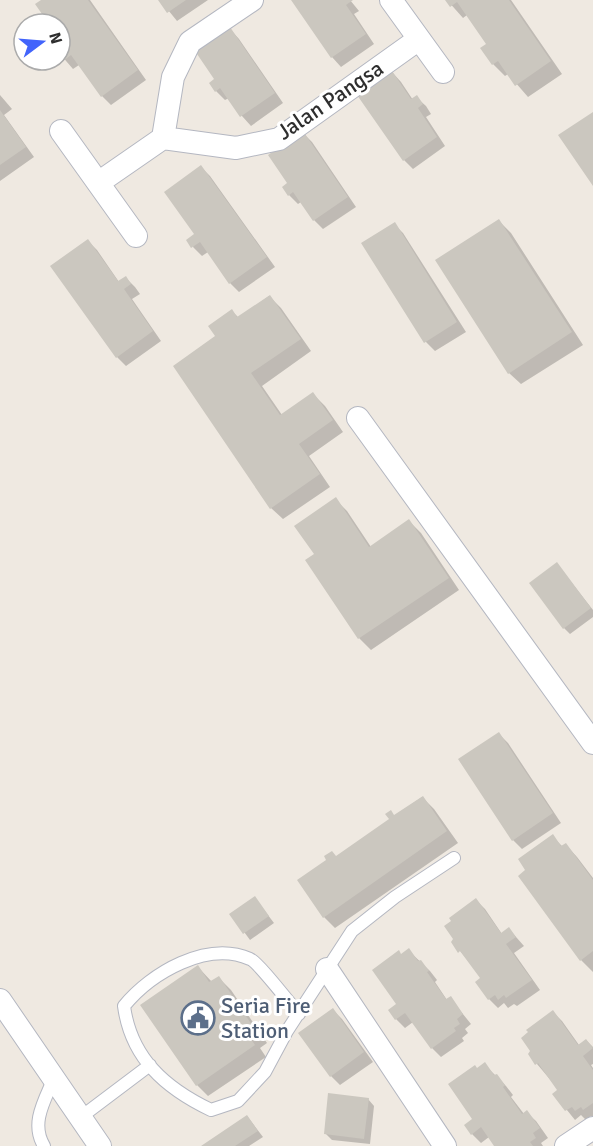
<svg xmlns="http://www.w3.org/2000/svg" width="593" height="1146" font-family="Signika,sans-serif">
<rect width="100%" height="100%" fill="#efe9e1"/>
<!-- shadow -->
<path fill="#0003" d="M44,0H90L146,80L111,105L102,96L79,65L73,69L60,54L68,47L60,37V24H51Z
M160,0H208L177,21Z
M293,0H350L359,11L354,14L374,44L341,67L332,57Z
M447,0H511L562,74L528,97L508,74L505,76L493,64L488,44L467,15L463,18Z
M230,29L239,39L283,103L251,126L242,116L229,98L225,100L216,91V80Z
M392,72L401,82L413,100L416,97L426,106L431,114L426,117L445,146L413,169L404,160Z
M0,95L12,109L4,115L34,157L0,181Z
M303,133L312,142L356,207L323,229L314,220L301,202L298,204L289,195Z
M201,167L210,176L275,267L239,292L230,283L208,252L202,256L193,247L196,234Z
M499,221L511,233L583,345L521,384L509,373Z
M394,224L403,233L466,332L435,351L426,342Z
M88,241L97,250L119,282L126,278L135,287L140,294L132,299L161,341L126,366L117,357Z
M269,296L281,308L311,351L262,386L282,415L313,394L325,406L343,432L309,456L330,487L283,519L271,508L217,337L232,311L239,318Z
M335,499L347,511L371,547L409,521L421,533L459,590L371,650L359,638L307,561L316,555Z
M557,564L593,610V617L570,634L564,628Z
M499,734L508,743L561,823L522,849L513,840Z
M422,797L434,809L458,843L335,928L324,917L328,860L337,857Z
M552,836L563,847L566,845L577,857L593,878V972L581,960Z
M255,898L274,923L250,940L231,914Z
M476,900L485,909L502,934L509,929L524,946L514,953L540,990L517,1006L514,1004L508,1008L504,1003L498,1008L489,999L482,978L453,942Z
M408,950L430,971L437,980L435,982L447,1000L450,998L471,1024L465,1029L468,1033L462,1038L464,1041L441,1057L432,1048L413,1022L405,1028L396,1019L402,955Z
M198,967L212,982L219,978L231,990L267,1043L260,1048L266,1057L208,1096L197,1085Z
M333,1010L342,1019L373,1062L340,1085L331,1076L300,1033Z
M553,1012L562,1021L579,1045L586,1040L593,1047V1064L591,1065L593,1068V1117L591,1116L586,1120L581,1115L575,1120L554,1094L559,1090L537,1064Z
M484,1064L506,1086L513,1095L511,1097L524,1114L526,1112L536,1121L548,1138L541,1143L543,1146H496L489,1137L481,1143L472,1134L478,1069Z
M368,1099L374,1106L370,1144L332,1140L326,1134Z
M247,1116L263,1137L249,1146H203Z"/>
<!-- building -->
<path fill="#cbc7bf" d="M41,0H88L138,70L101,97L71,55L63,61L60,56V51L65,47L60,39V24H49L35,4Z
M158,0H186L167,13Z
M291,0H353L346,5L366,34L331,58Z
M445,0H509L551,61L515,86L498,61L492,65L480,48L486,44L457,2L450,7Z
M230,27L275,93L240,117L220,88L215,92L209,83L214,79L195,51Z
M392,71L411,99L417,95L423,104L418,108L437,137L403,161L357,95Z
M0,110L26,147L0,165Z
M593,112V186L558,135Z
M303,131L348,197L313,221L293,192L288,196L282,187L287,183L268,155Z
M201,165L267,257L229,284L200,242L191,248L186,240L194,234L164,192Z
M499,219L572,332L508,374L435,260Z
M395,222L457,322L424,343L361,243Z
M88,239L118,281L126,276L131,284L124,289L153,331L116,358L50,266Z
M270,295L301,339L251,373L280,415L313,392L333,420L299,444L320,474L270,509L173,366L215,336L208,326L232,309L237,317Z
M336,497L369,547L409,519L449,578L358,639L305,560L314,554L294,526Z
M557,562L591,608L563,629L529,583Z
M499,732L553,813L512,841L458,759Z
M423,796L447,831L323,918L297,880L326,860L324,856L332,851L336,856L389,819L385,814L391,810L394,815Z
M553,834L561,846L566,843L593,880V951L580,961L518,876L525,870L518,859Z
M255,896L269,916L243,934L229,914Z
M476,898L501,933L509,927L516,937L506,944L532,980L506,998L504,995L498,1000L495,995L488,1000L475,982L480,978L460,951L458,953L451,942L453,939L444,926L451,921L449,918Z
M409,948L418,961L421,960L429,971L427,972L446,999L451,996L463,1014L457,1019L460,1024L454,1028L456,1031L431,1049L405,1013L395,1020L388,1010L396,1004L372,970L399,950L401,954Z
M198,965L209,982L219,976L256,1031L249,1036L255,1045L196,1086L140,1005Z
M333,1008L364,1052L330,1077L298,1033Z
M553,1010L578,1045L586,1039L593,1048L583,1056L593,1070V1103L583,1110L581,1107L575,1111L572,1107L565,1111L552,1094L557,1090L538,1063L535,1065L528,1054L530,1051L521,1038L528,1032L526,1030Z
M485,1062L494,1075L497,1074L505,1085L503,1087L522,1114L527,1110L540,1128L533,1133L536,1138L530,1142L533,1146H494L481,1127L471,1135L464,1125L472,1119L448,1084L475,1065L477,1068Z
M328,1093L369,1098L364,1139L324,1134Z
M247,1115L258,1131L235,1146H201Z"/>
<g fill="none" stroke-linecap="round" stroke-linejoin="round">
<!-- lane casing -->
<g stroke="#b4b7c1" stroke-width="14">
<path id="lane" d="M299,1014C291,1005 258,962 250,959C207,940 151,973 124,1006C131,1058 165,1088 211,1110L238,1101L265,1072L287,1031L352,931L395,897L454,858
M81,1117L150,1065
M44,1146C30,1123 45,1100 54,1078"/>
</g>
<!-- street casing -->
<g stroke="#b4b7c1" stroke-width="24">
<path id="street" d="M252,0L190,42L173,77L163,138L236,148L279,139L419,39
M391,0L443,72
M61,131L136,236
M98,183L163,138
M358,418L593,743
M327,969L445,1146
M0,1000L100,1146
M566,1146L593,1128"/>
</g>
<!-- lane -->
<use href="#lane" stroke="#fff" stroke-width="12"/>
<!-- street -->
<use href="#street" stroke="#fff" stroke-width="22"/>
</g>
<!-- icons -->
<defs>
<g id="civic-ring" transform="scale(1.725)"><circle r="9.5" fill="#fff" stroke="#5c6f8a" stroke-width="1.5"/><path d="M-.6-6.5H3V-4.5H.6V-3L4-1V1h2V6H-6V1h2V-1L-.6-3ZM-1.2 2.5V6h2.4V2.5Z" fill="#5c6f8a"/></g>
</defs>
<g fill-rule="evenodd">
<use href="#civic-ring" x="198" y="1018"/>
</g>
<g text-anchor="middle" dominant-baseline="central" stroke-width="6" stroke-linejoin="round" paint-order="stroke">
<!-- street labels -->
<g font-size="22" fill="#2e2e2e" stroke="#fff">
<text transform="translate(330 100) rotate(-34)">Jalan Pangsa</text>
</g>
<!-- service labels -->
<g font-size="22" fill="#4e5e75" stroke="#fff" text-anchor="start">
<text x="221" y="1005">Seria Fire<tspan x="221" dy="25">Station</tspan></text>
</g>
</g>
<!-- north arrow -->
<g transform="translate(42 42) rotate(74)"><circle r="28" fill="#ffffff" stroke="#ababab" stroke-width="1.5"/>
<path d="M0-4.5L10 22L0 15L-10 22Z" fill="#4264fb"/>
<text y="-9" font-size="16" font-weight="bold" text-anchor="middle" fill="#2e2e2e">N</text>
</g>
</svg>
